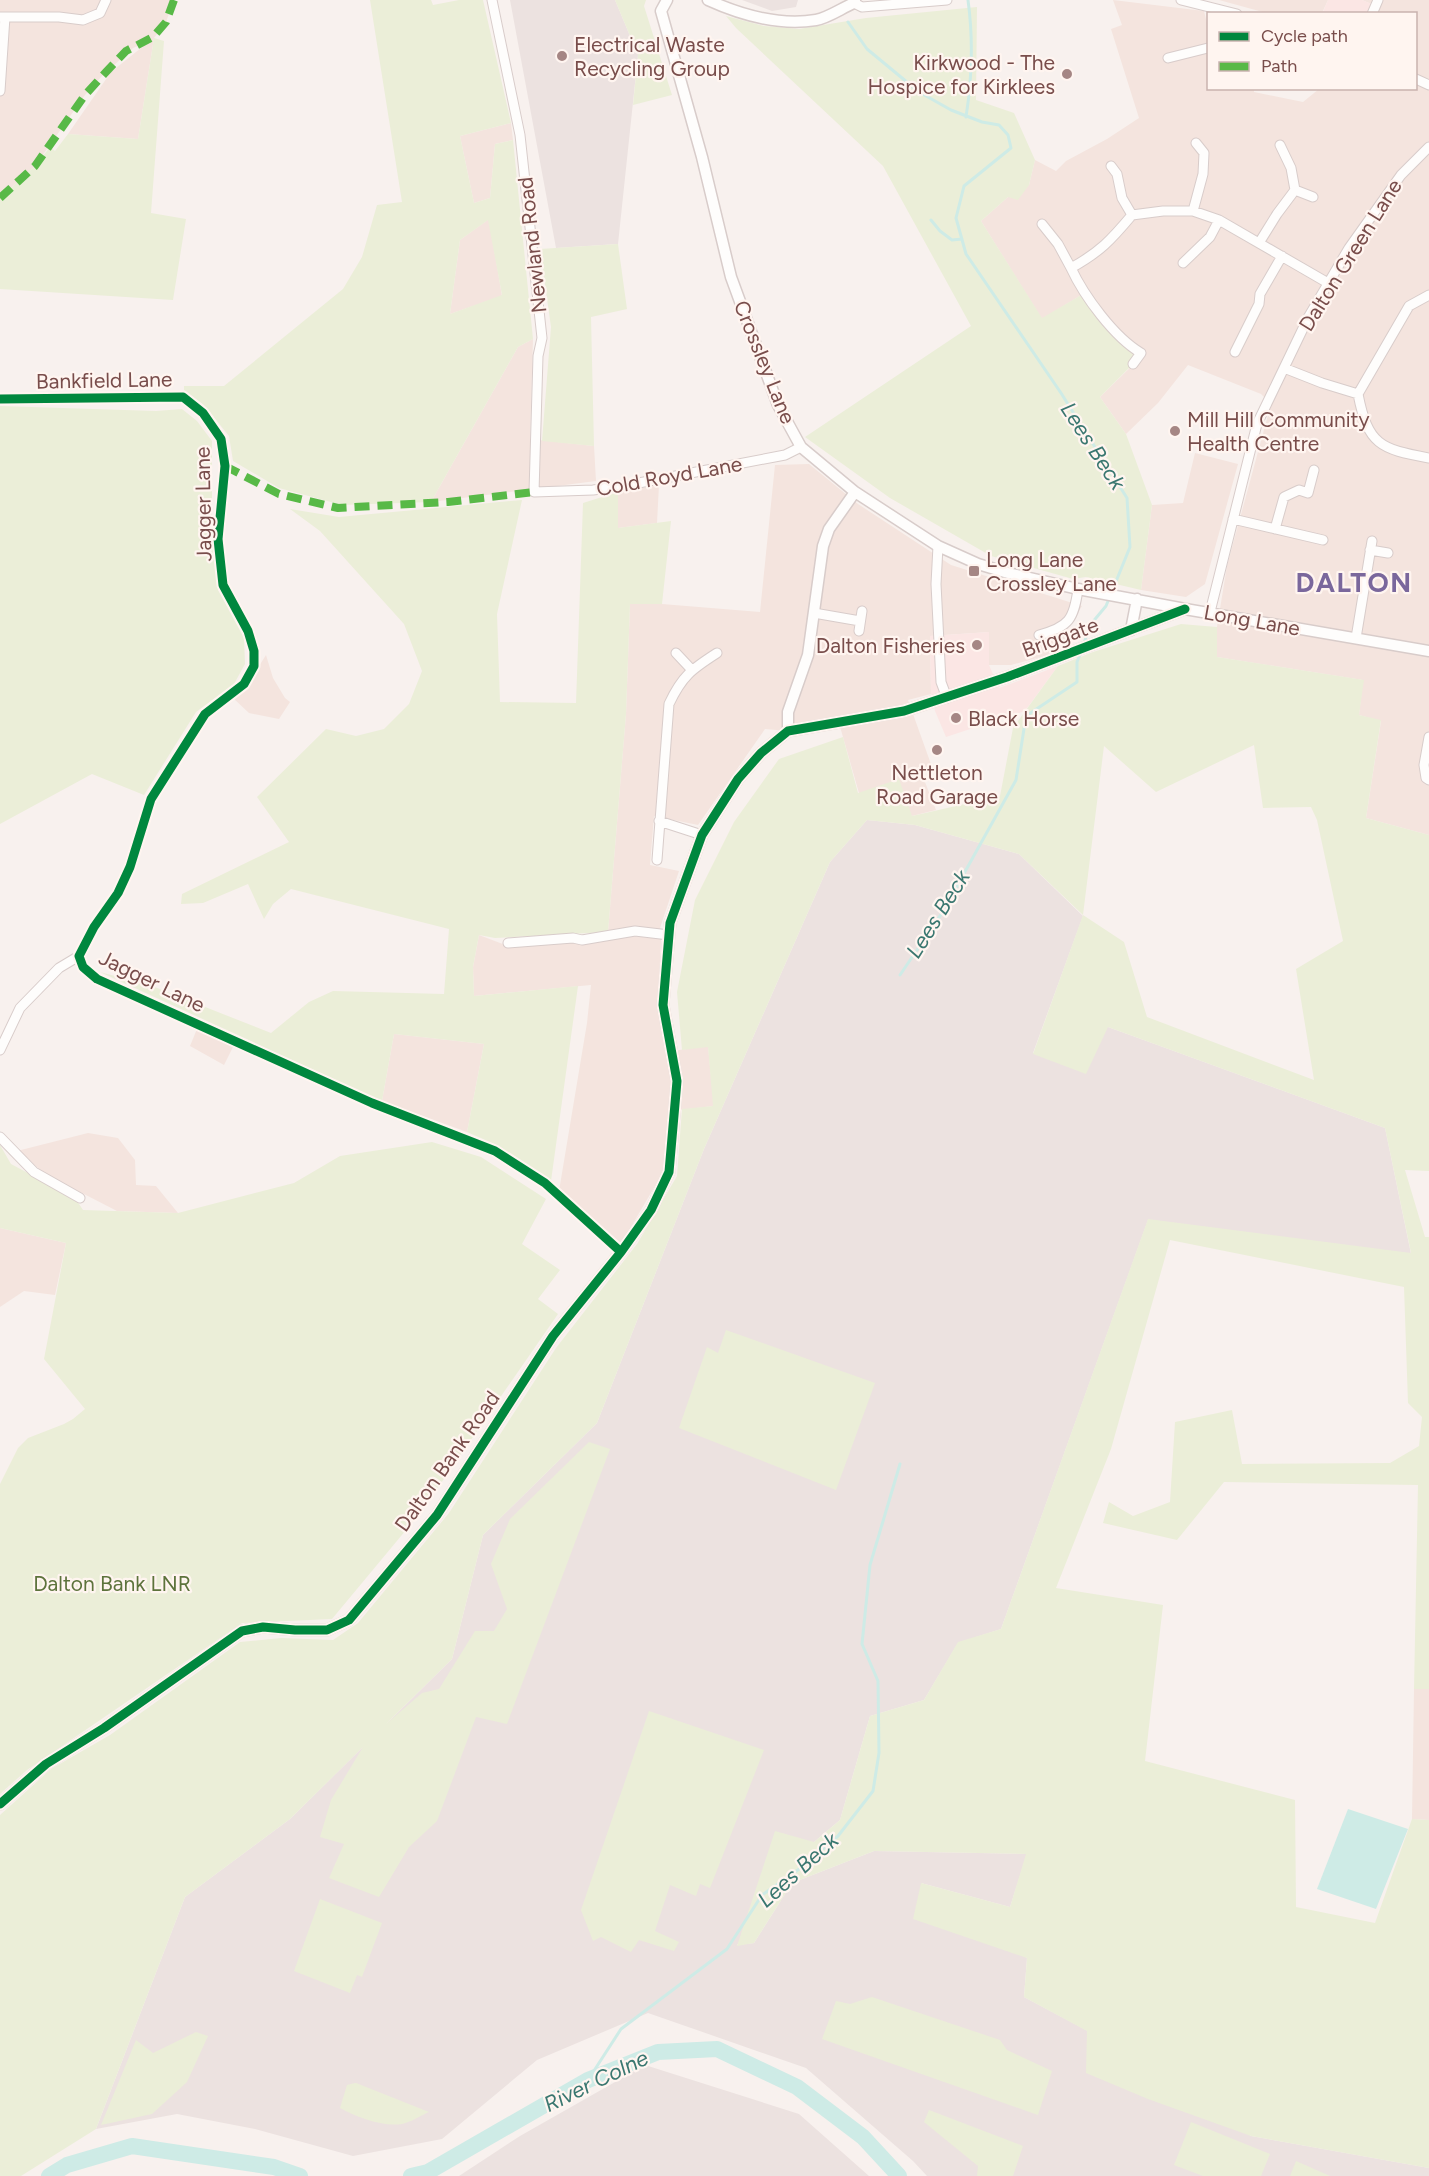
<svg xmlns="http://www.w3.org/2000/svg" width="1429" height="2176" font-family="Figtree,sans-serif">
<rect width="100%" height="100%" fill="#f8f1ee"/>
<!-- residential -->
<path fill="#f4e4de" d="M0,0H174L166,22L154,38L138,139L68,134L111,72L151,40L133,48L102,76L85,95L35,166L0,198Z
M1113,0L1204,11L1208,27V88L1254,89V92L1303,102L1319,89L1416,88V14L1370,13L1374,5L1362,0H1429V835L1366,818L1381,721L1359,715L1363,680L1217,657V627L1227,566L1271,404L1261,394L1188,365L1158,403L1126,434L1100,397L1143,355L1083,294L1042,319L981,221L1008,197L1029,185L1035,160L1056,171L1066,161L1107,139L1139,118L1111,29L1122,25Z
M1219,0H1328L1322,13L1270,14Z
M511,123L513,140L495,144L490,198L474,203L460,136Z
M489,219L502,296L450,314L460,240Z
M533,339L530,439L594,446L596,481L431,502L518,347Z
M1195,453L1238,464L1205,584L1186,597L1141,590L1152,505L1183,503Z
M809,464L858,504L951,565L1082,606L1065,633L1066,650L1011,665H989V632L930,636L931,694L908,700L932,767L921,772L936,810L912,816L859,793L839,723L788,731L765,729L698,825L654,816L650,865L679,871L659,931L608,932L626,714L630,604H662L760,612L775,465Z
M659,485L657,523L618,528V492Z
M266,655L273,678L285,698L290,702L279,719L249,713L233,698L247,685Z
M479,935L508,946L568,941L588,943L633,936L661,939L658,1004L665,1052L708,1046L714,1106L670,1111L665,1169L621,1244L559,1191L587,1023L591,985L474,996L473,967Z
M197,1029L233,1047L224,1065L190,1046Z
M394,1034L484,1044L467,1132L382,1101Z
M88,1133L118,1138L135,1160L136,1185L156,1186L178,1213L117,1211L47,1175L17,1151Z
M0,1228L66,1243L55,1295L24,1291L0,1307Z
M1414,1689H1429V1820L1412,1819Z"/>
<!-- commercial -->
<path fill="#fbe6e4" d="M1328,0H1362L1374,5L1370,13L1322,14Z
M989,632V665L999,688L1058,666L1025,711L946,737L935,711L931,694L930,636Z"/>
<!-- industrial -->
<path fill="#ece2e0" d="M510,0H615L638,55L618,244L556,248Z
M742,0H798L796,7L772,11Z
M867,820L915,825L1019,854L1083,916L1033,1053L1108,1027L1385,1128L1411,1254L1148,1220L1001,1629L958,1643L924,1700L870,1716L840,1820L814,1842L737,1945L754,1943L792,1883L874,1851L1027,1854L1010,1907L921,1883L1027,1958L1024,1997L1088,2031L1251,2136L1429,2168V2176H927L913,2161L806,2068L648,2013L537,2060L442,2139L353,2156L255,2129L177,2114L96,2129L185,1897L290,1819L452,1659L483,1535L597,1423L704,1149L830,862Z
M645,2065L799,2114L869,2176H459L520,2136Z"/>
<!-- green -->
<path fill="#ebeed8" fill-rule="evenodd" d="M370,0H431L433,5L459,0H483L511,123L460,136L474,203L490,198L495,144L513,140L533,339L518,347L431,502L342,505L279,488L233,461L229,436L204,405L184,390V386H224L343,289L362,257L377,205L402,202ZM488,220L502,295L450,314L460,240Z
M615,0H646L644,6L672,95L633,105L638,55Z
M977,7L976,100L1014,113L1035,160L1029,185L1018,200L1008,197L981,221L1042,318L1083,294L1138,354L1131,366L1100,397L1126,434L1152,505L1141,590L1086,577L1073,579L991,556L890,498L805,437L971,326L883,166L736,28L726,16L764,26L799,29L866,18Z
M154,38L164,41L151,213L186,219L173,300L0,289V198L35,166L50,147L55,151L68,134L138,139Z
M618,244L627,309L591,317L594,446L542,441L551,327L540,249Z
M0,406L156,411L182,409L197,421L212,441V535L218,590L244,638L245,664L234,684L196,712L144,795L92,774L0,824Z
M618,492V528L671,521L662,604H630L626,714L608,932L495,938L479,935L473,967L474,996L578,986L551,1181L497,1145L467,1132L484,1044L394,1034L382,1101L100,972L152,986L271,1033L309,1002L333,991L444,994L449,929L291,889L273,904L264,919L248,884L203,903L181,904L182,894L289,842L257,797L326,729L356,736L384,729L409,704L422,671L404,624L320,531L290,509L339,517L522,500L497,614L500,702L576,703L583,503Z
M1181,624L1217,627V657L1364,680L1359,715L1381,720L1366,818L1429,835V1171L1405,1170L1425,1237H1429V1689H1414L1418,1485L1224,1482L1177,1540L1103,1523L1109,1502L1133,1516L1170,1502L1175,1422L1232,1410L1242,1464L1390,1463L1419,1446L1422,1417L1408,1403L1404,1287L1170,1240L1111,1449L1056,1588L1163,1605L1145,1761L1295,1800L1296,1907L1375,1923L1412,1819L1429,1820V2168L1251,2136L1148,2099L1086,2073L1087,2031L1024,1997L1027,1958L913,1919L921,1883L1010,1907L1026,1854L874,1851L792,1883L754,1943L737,1946L775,1831L814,1842L840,1820L870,1716L924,1700L958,1642L1001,1629L1148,1219L1411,1253L1385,1128L1108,1027L1086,1074L1033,1054L1083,915L1019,854L915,825L867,820L830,862L704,1149L597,1423L483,1535L452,1659L386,1724L422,1693L439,1689L475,1631H494L507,1609L491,1564L510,1519L589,1442L610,1449L507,1724L476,1717L437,1821L409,1847L379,1897L329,1878L344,1844L320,1837L331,1800L363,1747L290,1819L185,1897L96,2129L21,2176H0V1815L51,1769L110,1735L240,1642L281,1638L333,1640L358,1623L449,1513L556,1348L637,1244L677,1176L682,1109L713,1106L708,1047L682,1050L677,992L695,900L734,822L779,759L843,737L858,793L899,779L912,816L1000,796L1013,728L1058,666L1093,652ZM1254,745L1263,808L1311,807L1317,820L1343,941L1296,969L1314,1080L1147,1017L1124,942L1083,915L1104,746L1156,792Z
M432,1142L481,1157L546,1199L522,1244L560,1270L538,1299L558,1314L421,1512L332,1619L242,1623L27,1770L0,1794V1484L18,1448L28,1438L64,1424L73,1419L85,1409L44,1359L66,1243L0,1228V1145L11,1164L75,1198L83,1210L178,1213L294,1183L340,1156Z
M726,1330L875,1383L836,1490L679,1428L707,1347L718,1353Z
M649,1711L764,1750L710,1888L700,1884L696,1896L670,1885L655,1931L679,1942L674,1951L639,1940L631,1952L601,1937L593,1941L581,1910Z
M320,1899L382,1923L362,1977L357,1975L350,1993L294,1971Z
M872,1997L1000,2040L1007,2050L1052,2071L1038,2115L822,2039L836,2001L850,2004Z
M196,2032L208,2036L187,2082L152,2114L101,2125L136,2040L153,2053Z
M355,2083H356L429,2112C420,2116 411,2122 402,2124C382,2127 357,2117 340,2108L347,2085Z
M929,2110L1023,2146L1013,2176H977L978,2166L924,2122Z
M1191,2122L1270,2154L1261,2176H1203L1174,2165Z
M1296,2161L1330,2176H1290Z"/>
<!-- water -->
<path fill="#ceebe6" d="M1348,1809L1408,1829L1376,1909L1317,1889Z"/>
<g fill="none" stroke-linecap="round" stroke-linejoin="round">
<!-- stream -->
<path stroke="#ceebe6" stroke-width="3" d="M848,22L867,49L919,92L951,110L982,122L999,125L1008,135L1011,148L964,186L956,218L966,254L1061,393L1127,498L1130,547L1106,606L1091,624L1084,643
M966,117C972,79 973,37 968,0
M931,220L940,231L952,240L962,239
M900,975L942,913L1016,780L1026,716L1077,682V662L1081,652
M588,2080L621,2029L727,1949L762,1895L802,1867L838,1836L873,1791L879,1753L878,1681L862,1644L870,1565L900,1464"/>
<!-- river -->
<path stroke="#ceebe6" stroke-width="16" d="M49,2176L67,2165L132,2146L274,2167L300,2176
M411,2176L428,2172L588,2080L658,2052L717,2049L797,2087L863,2137L899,2176"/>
<!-- minor casing -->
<g stroke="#d8ccca" stroke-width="11">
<path id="minor" d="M492,0L520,135L542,338L538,356L534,492L593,490L623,486L785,455L801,447
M1181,0L1237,14
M854,3L862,7L947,0
M1372,14L1378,0
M0,17H59L83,20L100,13L106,0
M1168,58L1208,48
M1416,79L1429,85
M0,91L5,17
M1280,145L1291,168L1295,190L1313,197
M1111,166L1117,174L1122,198L1132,215
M1193,211L1203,174L1204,153L1196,143
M1042,224L1058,244L1071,268
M1259,243L1277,214L1295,190
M1183,263L1210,237L1219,220
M1429,295L1409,306L1358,394C1368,445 1380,449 1429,458
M1235,352L1259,304L1260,294L1282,256
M1133,364L1141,353C1114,337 1084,296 1071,268C1100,252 1111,240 1132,215L1163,211H1193L1219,220L1328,283
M1284,368L1322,383L1358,394
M0,399L183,397L203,413L221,439L225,466L218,539L223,585L248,631L254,651V666L244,684L205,714L151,799L130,867L118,893L94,927L79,956L83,967L97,979L372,1103L495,1151L545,1183L621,1252
M1233,519L1323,540
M1275,529L1284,497L1299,490L1308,493L1314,470
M938,546L936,584L941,682L947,698
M1370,550L1388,553
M1210,612L1257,424L1309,316L1349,248L1401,175L1429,147
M814,613L860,621
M859,631L862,611
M1039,635C1069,627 1074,619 1078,589
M1356,638L1372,541
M676,653L691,669
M1429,737L1424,765L1426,778L1429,780
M659,821L702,835
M657,860L669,704C682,676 692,669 717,653
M508,943L573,938L582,940L635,931L669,935
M0,1050L20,1008L59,968L79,956
M0,1137L34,1172L80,1198"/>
</g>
<!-- tertiary casing -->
<g stroke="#d8ccca" stroke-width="13">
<path id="tertiary" d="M667,0L661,11L702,157L731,277L778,405L801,447L855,492L938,546L978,564L1008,573L1078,589L1185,609L1429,651
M708,0C741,15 779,26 816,20C828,18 842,8 854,3L855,0
M1131,630L1137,599
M788,731V712L808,655L823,546L829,529L855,492
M0,1804L46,1764L104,1728L242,1631L263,1627L295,1630H327L349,1620L437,1515L553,1336L621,1252L651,1210L669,1172L677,1081L663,1005L670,923L702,835L738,779L761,753L788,731L904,711L1007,677L1185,609"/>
</g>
<!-- minor -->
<use href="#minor" stroke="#fefdfc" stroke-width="9"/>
<!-- tertiary -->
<use href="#tertiary" stroke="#fefdfc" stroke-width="10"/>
<!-- quiet -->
<path stroke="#58b947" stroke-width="8" stroke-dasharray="15 8" stroke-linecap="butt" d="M0,198L35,166L85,95L106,72L126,51L153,37L166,22L174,0
M225,466L279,494L338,508L448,502L534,492"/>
<!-- cycleway casing -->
<g stroke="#fff5f0" stroke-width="13">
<path id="cycleway" d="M0,399L183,397L203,413L221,439L225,466L218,539L223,585L248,631L254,651V666L244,684L205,714L151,799L130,867L118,893L94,927L79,956L83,967L97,979L372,1103L495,1151L545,1183L621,1252
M0,1804L46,1764L104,1728L242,1631L263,1627L295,1630H327L349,1620L437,1515L553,1336L621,1252L651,1210L669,1172L677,1081L663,1005L670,923L702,835L738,779L761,753L788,731L904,711L1007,677L1185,609"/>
</g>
<!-- cycleway -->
<use href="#cycleway" stroke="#00873e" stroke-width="9"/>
</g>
<!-- markers -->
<g fill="#a58684" stroke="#fff5f0" stroke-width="2">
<circle cx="562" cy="56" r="6"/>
<circle cx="1067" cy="74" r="6"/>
<circle cx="1175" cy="431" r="6"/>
<rect x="968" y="565" width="12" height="12" rx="3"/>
<circle cx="977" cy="645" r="6"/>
<circle cx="956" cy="718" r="6"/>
<circle cx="937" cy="750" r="6"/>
</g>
<g text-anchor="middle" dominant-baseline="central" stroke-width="4.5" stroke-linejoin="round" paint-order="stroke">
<!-- poi labels -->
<g font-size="21" fill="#794d4b" stroke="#fff5f0" text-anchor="start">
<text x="574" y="44">Electrical Waste<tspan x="574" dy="24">Recycling Group</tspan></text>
<text x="1055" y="62" text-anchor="end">Kirkwood - The<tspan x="1055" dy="24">Hospice for Kirklees</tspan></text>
<text x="1187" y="419">Mill Hill Community<tspan x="1187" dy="24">Health Centre</tspan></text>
<text x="986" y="559">Long Lane<tspan x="986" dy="24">Crossley Lane</tspan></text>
<text x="965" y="645" text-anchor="end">Dalton Fisheries</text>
<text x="968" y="718">Black Horse</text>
<text x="937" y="772" text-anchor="middle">Nettleton<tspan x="937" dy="24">Road Garage</tspan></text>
</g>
<!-- street labels -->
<g font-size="21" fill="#794d4b" stroke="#fff5f0">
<text transform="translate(532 245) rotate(-96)">Newland Road</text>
<text transform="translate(1350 255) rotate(-58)">Dalton Green Lane</text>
<text transform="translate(765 362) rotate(68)">Crossley Lane</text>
<text transform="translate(104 380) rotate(-1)">Bankfield Lane</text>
<text transform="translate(669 476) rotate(-10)">Cold Royd Lane</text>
<text transform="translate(203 504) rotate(-91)">Jagger Lane</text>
<text transform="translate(1252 620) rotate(10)">Long Lane</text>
<text transform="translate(1060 637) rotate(-20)">Briggate</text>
<text transform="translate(152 981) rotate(26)">Jagger Lane</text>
<text transform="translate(447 1461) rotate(-55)">Dalton Bank Road</text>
</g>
<!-- park labels -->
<g font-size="21" fill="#5d733c" stroke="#fff5f0">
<text x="112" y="1583">Dalton Bank LNR</text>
</g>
<!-- water labels -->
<g font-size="22" font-style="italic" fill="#3a7770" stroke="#fff5f0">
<text transform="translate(1093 446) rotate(57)">Lees Beck</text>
<text transform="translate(938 914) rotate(-58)">Lees Beck</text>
<text transform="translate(798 1870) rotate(-42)">Lees Beck</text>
<text transform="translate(596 2081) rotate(-26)">River Colne</text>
</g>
<!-- district labels -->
<g font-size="27" font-weight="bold" letter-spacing="1.5" fill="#7a679c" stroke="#fff5f0">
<text x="1354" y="582">DALTON</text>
</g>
</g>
<!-- legend -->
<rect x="1207" y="12" width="210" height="78" fill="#fff5f0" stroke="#c9b2ae" stroke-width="1.5"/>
<rect x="1219" y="32" width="30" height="9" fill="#00873e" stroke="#c9b2ae" stroke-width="1.5"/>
<text x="1261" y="42" font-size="18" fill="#794d4b">Cycle path</text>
<rect x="1219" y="62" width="30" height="9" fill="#58b947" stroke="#c9b2ae" stroke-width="1.5"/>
<text x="1261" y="72" font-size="18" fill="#794d4b">Path</text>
</svg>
